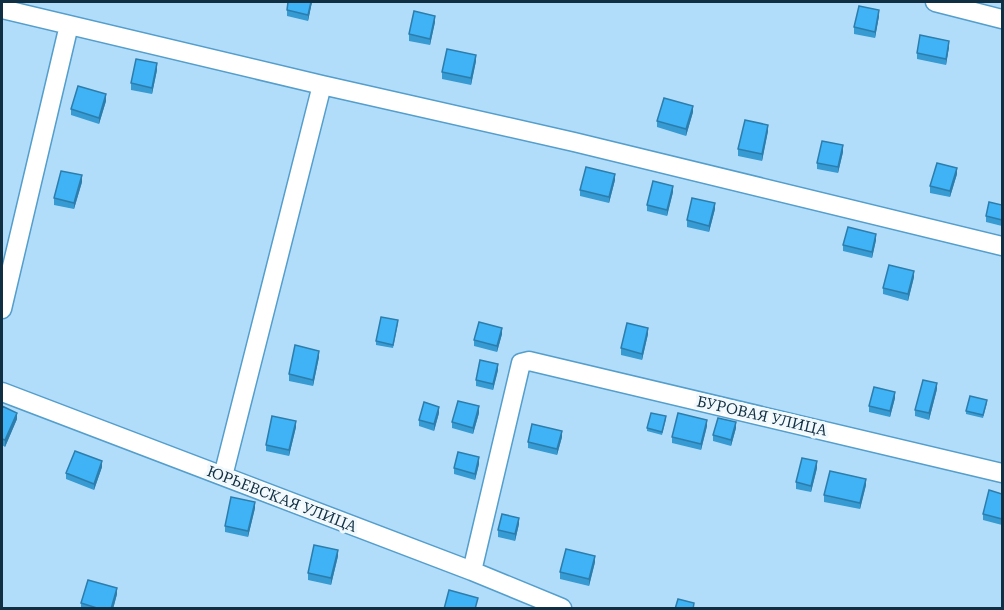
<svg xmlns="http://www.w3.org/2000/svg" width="1004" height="610" font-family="'Roboto Serif',serif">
<rect width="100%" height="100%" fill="#b2ddfa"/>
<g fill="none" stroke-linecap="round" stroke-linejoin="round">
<!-- minor casing -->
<g stroke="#549ecb" stroke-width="21">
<path id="minor" d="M935,2L1002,19
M2,9L322,85L574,142L1002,246
M2,309L69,25
M2,392L472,571L562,608
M223,476L322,85
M472,571L521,363L529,361L1002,473"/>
</g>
<!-- minor -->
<use href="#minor" stroke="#fff" stroke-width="18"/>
</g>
<!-- wall -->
<path fill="#369ad3" d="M288,2H312L308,21L287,16V10Z
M879,16L875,38L854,34V27Z
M435,22L430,45L409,41V34Z
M949,47L946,65L917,59V53Z
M476,61L471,85L442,79V72Z
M157,70L152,94L131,90V83Z
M106,101L99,124L71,115V109Z
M693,112L686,136L657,127V121Z
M768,131L762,161L738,156V149Z
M843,152L838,173L817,169V163Z
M957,174L950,197L930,193V186Z
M615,180L609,203L580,196V190Z
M82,182L74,209L54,205V198Z
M673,192L667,216L647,211V205Z
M1002,205V226L986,222V216Z
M715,209L709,232L687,227V220Z
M876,240L872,258L843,251V245Z
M914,277L908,301L883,294V288Z
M398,323L393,348L376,345V341Z
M502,334L497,352L474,346V340Z
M648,334L642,360L621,355V348Z
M319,357L313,386L289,381V374Z
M498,370L493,390L476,386V380Z
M937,389L929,420L915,416V410Z
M895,398L890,417L869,412V406Z
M987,403L983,418L966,414V411Z
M2,406L17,419L5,447L2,445Z
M439,413L434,431L419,426V420Z
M479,413L473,434L452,428V422Z
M666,419L662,435L647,431V428Z
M707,426L701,450L672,443V437Z
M296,427L289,456L266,451V445Z
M736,428L731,446L713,441V435Z
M562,437L557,455L528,448V442Z
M479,464L475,480L454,474V468Z
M102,467L94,490L66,479V473Z
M817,468L811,492L796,489V482Z
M866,485L860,509L824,502V495Z
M1002,494V525L983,520V514Z
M255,508L248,537L225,532V526Z
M519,524L515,541L498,537V530Z
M338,556L331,585L308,580V573Z
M595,562L589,586L560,579V572Z
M117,594L113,609H81V603Z"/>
<!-- shaded-wall -->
<path fill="#2c7dac" d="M311,2H312L308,21V15Z
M879,10V16L875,38V32Z
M435,16V22L430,45V39Z
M949,41V47L946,65V59Z
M476,55V61L471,85V78Z
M157,63V70L152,94V88Z
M106,94V101L99,124V118Z
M693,106V112L686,136V129Z
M768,125V131L762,161V154Z
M843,145V152L838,173V167Z
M957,168V174L950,197V191Z
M615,174V180L609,203V197Z
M82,175V182L74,209V203Z
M673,186V192L667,216V210Z
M715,203V209L709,232V226Z
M876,234V240L872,258V252Z
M914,271V277L908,301V294Z
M502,328V334L497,352V346Z
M648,328V334L642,360V354Z
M319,351V357L313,386V380Z
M498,364V370L493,390V384Z
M937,383V389L929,420V413Z
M895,392V398L890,417V411Z
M479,406V413L473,434V428Z
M439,407V413L434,431V424Z
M17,413V419L5,447V440Z
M707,420V426L701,450V444Z
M296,421V427L289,456V450Z
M736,422V428L731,446V440Z
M562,431V437L557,455V449Z
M479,457V464L475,480V474Z
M102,461V467L94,490V484Z
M817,461V468L811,492V486Z
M866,479V485L860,509V503Z
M255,502V508L248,537V531Z
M519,518V524L515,541V534Z
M338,550V556L331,585V578Z
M595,556V562L589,586V579Z
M117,588V594L113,609H111Z"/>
<!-- building -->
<path fill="#3fb3f5" stroke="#2c7dac" stroke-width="1.5" d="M288,2H311L308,15L287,10Z
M859,6L879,10L875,32L854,27Z
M414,11L435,16L430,39L409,34Z
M920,35L949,41L946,59L917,53Z
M447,49L476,55L471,78L442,72Z
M136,59L157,63L152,88L131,83Z
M78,86L106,94L99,118L71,109Z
M664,98L693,106L686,129L657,121Z
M745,120L768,125L762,154L738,149Z
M822,141L843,145L838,167L817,163Z
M937,163L957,168L950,191L930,186Z
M586,167L615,174L609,197L580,190Z
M61,171L82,175L74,203L54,198Z
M653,181L673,186L667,210L647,205Z
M692,198L715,203L709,226L687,220Z
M989,202L1002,205V220L986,216Z
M848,227L876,234L872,252L843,245Z
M889,265L914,271L908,294L883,288Z
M381,317L398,320L393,345L376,341Z
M479,322L502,328L497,346L474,340Z
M627,323L648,328L642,354L621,348Z
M295,345L319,351L313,380L289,374Z
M480,360L498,364L493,384L476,380Z
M923,380L937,383L929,413L915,410Z
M874,387L895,392L890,411L869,406Z
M970,396L987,400L983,415L966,411Z
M458,401L479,406L473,428L452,422Z
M424,402L439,407L434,424L419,420Z
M2,406L17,413L5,440L2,439Z
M651,413L666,416L662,432L647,428Z
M678,413L707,420L701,444L672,437Z
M272,416L296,421L289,450L266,445Z
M718,418L736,422L731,440L713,435Z
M532,424L562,431L557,449L528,442Z
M75,451L102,461L94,484L66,473Z
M458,452L479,457L475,474L454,468Z
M802,458L817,461L811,486L796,482Z
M830,471L866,479L860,503L824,495Z
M989,490L1002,494V519L983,514Z
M231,497L255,502L248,531L225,526Z
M502,514L519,518L515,534L498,530Z
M314,545L338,550L331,578L308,573Z
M566,549L595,556L589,579L560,572Z
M88,580L117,588L111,609H100L81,603Z
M449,590L478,598L475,609H444Z
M678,599L694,603L693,609H675Z"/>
<g text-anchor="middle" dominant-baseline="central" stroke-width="6" stroke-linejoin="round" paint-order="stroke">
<!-- street labels -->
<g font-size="15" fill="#102f42" stroke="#f1f9fd">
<text transform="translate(762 416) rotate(13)">БУРОВАЯ УЛИЦА</text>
<text transform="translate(282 499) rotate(21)">ЮРЬЕВСКАЯ УЛИЦА</text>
</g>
</g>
<!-- border -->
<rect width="1004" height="610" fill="none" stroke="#102f42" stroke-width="6"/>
</svg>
